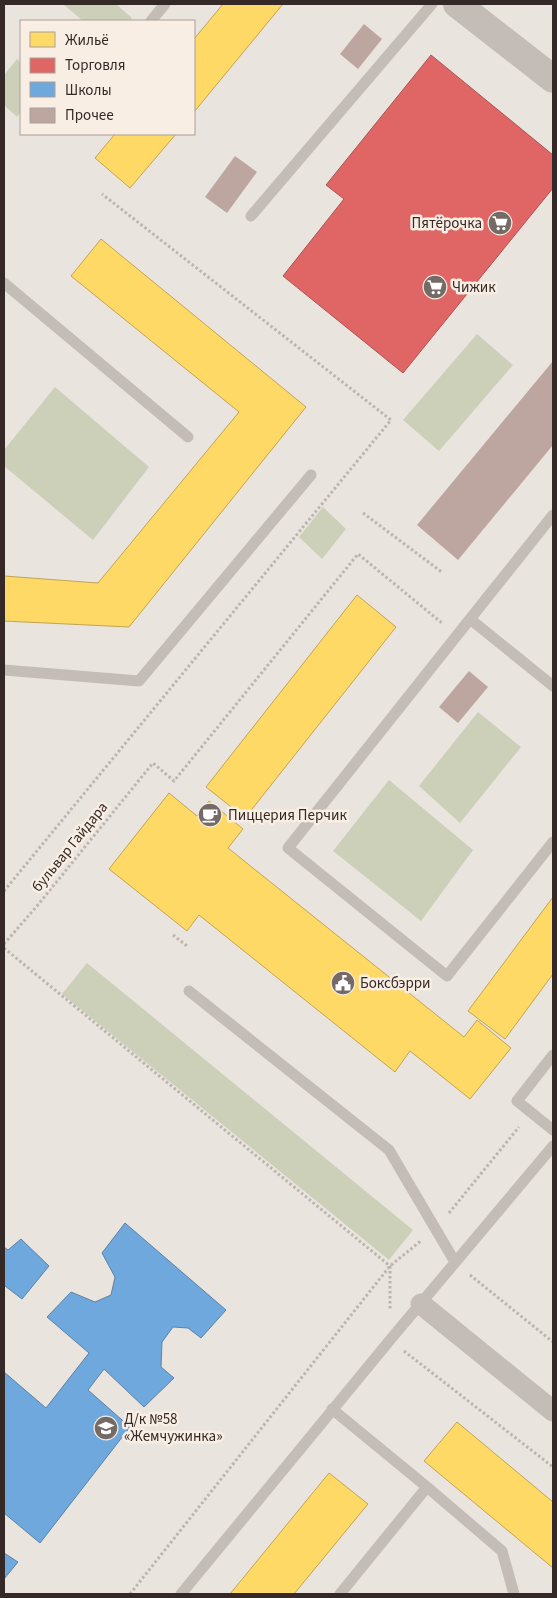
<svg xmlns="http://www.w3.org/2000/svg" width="557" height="1598" font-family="'Source Sans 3',sans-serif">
<rect width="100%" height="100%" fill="#eae4de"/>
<!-- green -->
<path fill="#cdd0b8" d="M63,4H116L132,18L129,21H83Z
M17,59L21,63V112L17,117L4,105V75Z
M477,334L513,365L439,451L403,420Z
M55,387L149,467L93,540L4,466V450Z
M323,507L346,529L322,559L299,537Z
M478,712L521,747L460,823L419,786Z
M389,780L473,850L421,921L333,851Z
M87,963L413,1230L389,1260L62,994Z"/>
<!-- homes -->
<path fill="#ffd966" stroke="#c2a453" d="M223,4H283L194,112V39Z
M115,134H176L130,188L95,158Z
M101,239L306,407L129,627L4,621V576L98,583L239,412L71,276Z
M357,595L396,627L245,818L206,787Z
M169,793L197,816L209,801L243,829L228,848L464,1037L477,1020L511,1048L470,1099L410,1051L395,1072L199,915L187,931L109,869Z
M553,897V974L505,1039L468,1011Z
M457,1422L553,1502V1568L424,1461Z
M329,1473L368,1504L294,1594H230Z"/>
<!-- shops -->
<path fill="#e06666" stroke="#ac5453" d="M431,55L553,155V188L403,373L283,276L344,199L326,185Z"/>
<!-- schools -->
<path fill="#6fa8dc" stroke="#5d82a5" d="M125,1223L226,1310L201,1338L188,1328L173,1327L162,1342L161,1367L174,1378L144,1407L104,1369L88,1390L130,1427L40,1543L4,1513V1372L46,1408L89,1353L47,1317L71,1292L95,1302L111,1295L115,1277L102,1253Z
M21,1239L49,1266L22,1299L5,1286L4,1288V1247L8,1250Z
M4,1553L18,1562L4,1579Z"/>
<!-- building -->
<path fill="#bda6a0" d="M364,24L382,39L358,69L340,54Z
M235,156L257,172L227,213L205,197Z
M553,361V445L458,560L417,525Z
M469,671L488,687L458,723L439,707Z"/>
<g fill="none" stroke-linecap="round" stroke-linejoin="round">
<!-- path -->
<path stroke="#bcb4b0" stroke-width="3" stroke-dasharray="2.5 2.5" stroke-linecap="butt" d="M363,513L443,573
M4,891L391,420L102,194
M173,935L187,946
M4,944L37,906L153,763L174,781L358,554L442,623
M4,948L390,1266V1310
M449,1213L519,1127
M470,1275L553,1342
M404,1351L553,1467
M130,1594L390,1266L422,1240"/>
<!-- service -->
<path stroke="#c4bcb7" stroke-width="11" d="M151,21L165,4
M251,216L432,4
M4,283L188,437
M553,515L470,619L553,686
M470,619L288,848L447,976L553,842
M4,670L139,681L311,475
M189,991L389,1150L455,1262
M553,1055L517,1101L553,1130
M332,1409L427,1487L502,1551L514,1594
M181,1594L390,1340L553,1146
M340,1594L427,1487"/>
<!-- minor -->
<path stroke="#c4bcb7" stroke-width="21" d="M421,1304L553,1411"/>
<!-- tertiary -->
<path stroke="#c4bcb7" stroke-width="28" d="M457,4L553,79"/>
</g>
<!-- icons -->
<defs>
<g id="supermarket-disc" transform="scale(1.25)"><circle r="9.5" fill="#746a66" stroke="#f8eee4"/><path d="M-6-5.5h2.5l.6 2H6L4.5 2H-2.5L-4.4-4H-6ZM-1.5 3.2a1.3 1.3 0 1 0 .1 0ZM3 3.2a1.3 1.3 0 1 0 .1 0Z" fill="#fff"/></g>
<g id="cafe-disc" transform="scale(1.25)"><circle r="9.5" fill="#746a66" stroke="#f8eee4"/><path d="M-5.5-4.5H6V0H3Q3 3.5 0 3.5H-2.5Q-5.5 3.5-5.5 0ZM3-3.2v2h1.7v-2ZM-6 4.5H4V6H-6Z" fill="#fff"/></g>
<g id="civic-disc" transform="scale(1.25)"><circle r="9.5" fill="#746a66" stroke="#f8eee4"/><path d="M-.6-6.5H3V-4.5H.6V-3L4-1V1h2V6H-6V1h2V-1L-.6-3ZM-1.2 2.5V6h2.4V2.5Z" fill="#fff"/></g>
<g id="school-disc" transform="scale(1.25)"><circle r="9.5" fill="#746a66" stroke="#f8eee4"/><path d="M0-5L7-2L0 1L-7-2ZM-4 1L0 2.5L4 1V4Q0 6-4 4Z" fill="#fff"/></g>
</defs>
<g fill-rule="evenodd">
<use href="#supermarket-disc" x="500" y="223"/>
<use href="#supermarket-disc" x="435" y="287"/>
<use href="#cafe-disc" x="210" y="815"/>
<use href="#civic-disc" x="343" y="983"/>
<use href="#school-disc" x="106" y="1428"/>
</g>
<g text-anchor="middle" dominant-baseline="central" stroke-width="5" stroke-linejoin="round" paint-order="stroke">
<!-- poi labels -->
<g font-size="15" fill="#342926" stroke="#f8eee4" text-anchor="start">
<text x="482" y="223" text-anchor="end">Пятёрочка</text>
<text x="452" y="287">Чижик</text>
<text x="228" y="815">Пиццерия Перчик</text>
<text x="360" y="983">Боксбэрри</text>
<text x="124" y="1419">Д/к №58<tspan x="124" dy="17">«Жемчужинка»</tspan></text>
</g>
<!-- street labels -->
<g font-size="15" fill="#342926" stroke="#f8eee4">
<text transform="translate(70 847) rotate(-51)">бульвар Гайдара</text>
</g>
</g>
<!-- border -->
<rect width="557" height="1598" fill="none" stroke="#342926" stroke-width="10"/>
<!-- legend -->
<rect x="20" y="20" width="175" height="115" fill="#f8eee4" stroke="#aa9f98"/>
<rect x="30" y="32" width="25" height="15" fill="#ffd966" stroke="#aa9f98"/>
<text x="65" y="45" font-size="15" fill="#342926">Жильё</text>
<rect x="30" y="58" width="25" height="15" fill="#e06666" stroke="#aa9f98"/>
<text x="65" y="70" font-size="15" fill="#342926">Торговля</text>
<rect x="30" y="82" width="25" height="15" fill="#6fa8dc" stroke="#aa9f98"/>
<text x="65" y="95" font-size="15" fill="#342926">Школы</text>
<rect x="30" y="108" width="25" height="15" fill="#bda6a0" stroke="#aa9f98"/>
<text x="65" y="120" font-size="15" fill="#342926">Прочее</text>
</svg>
